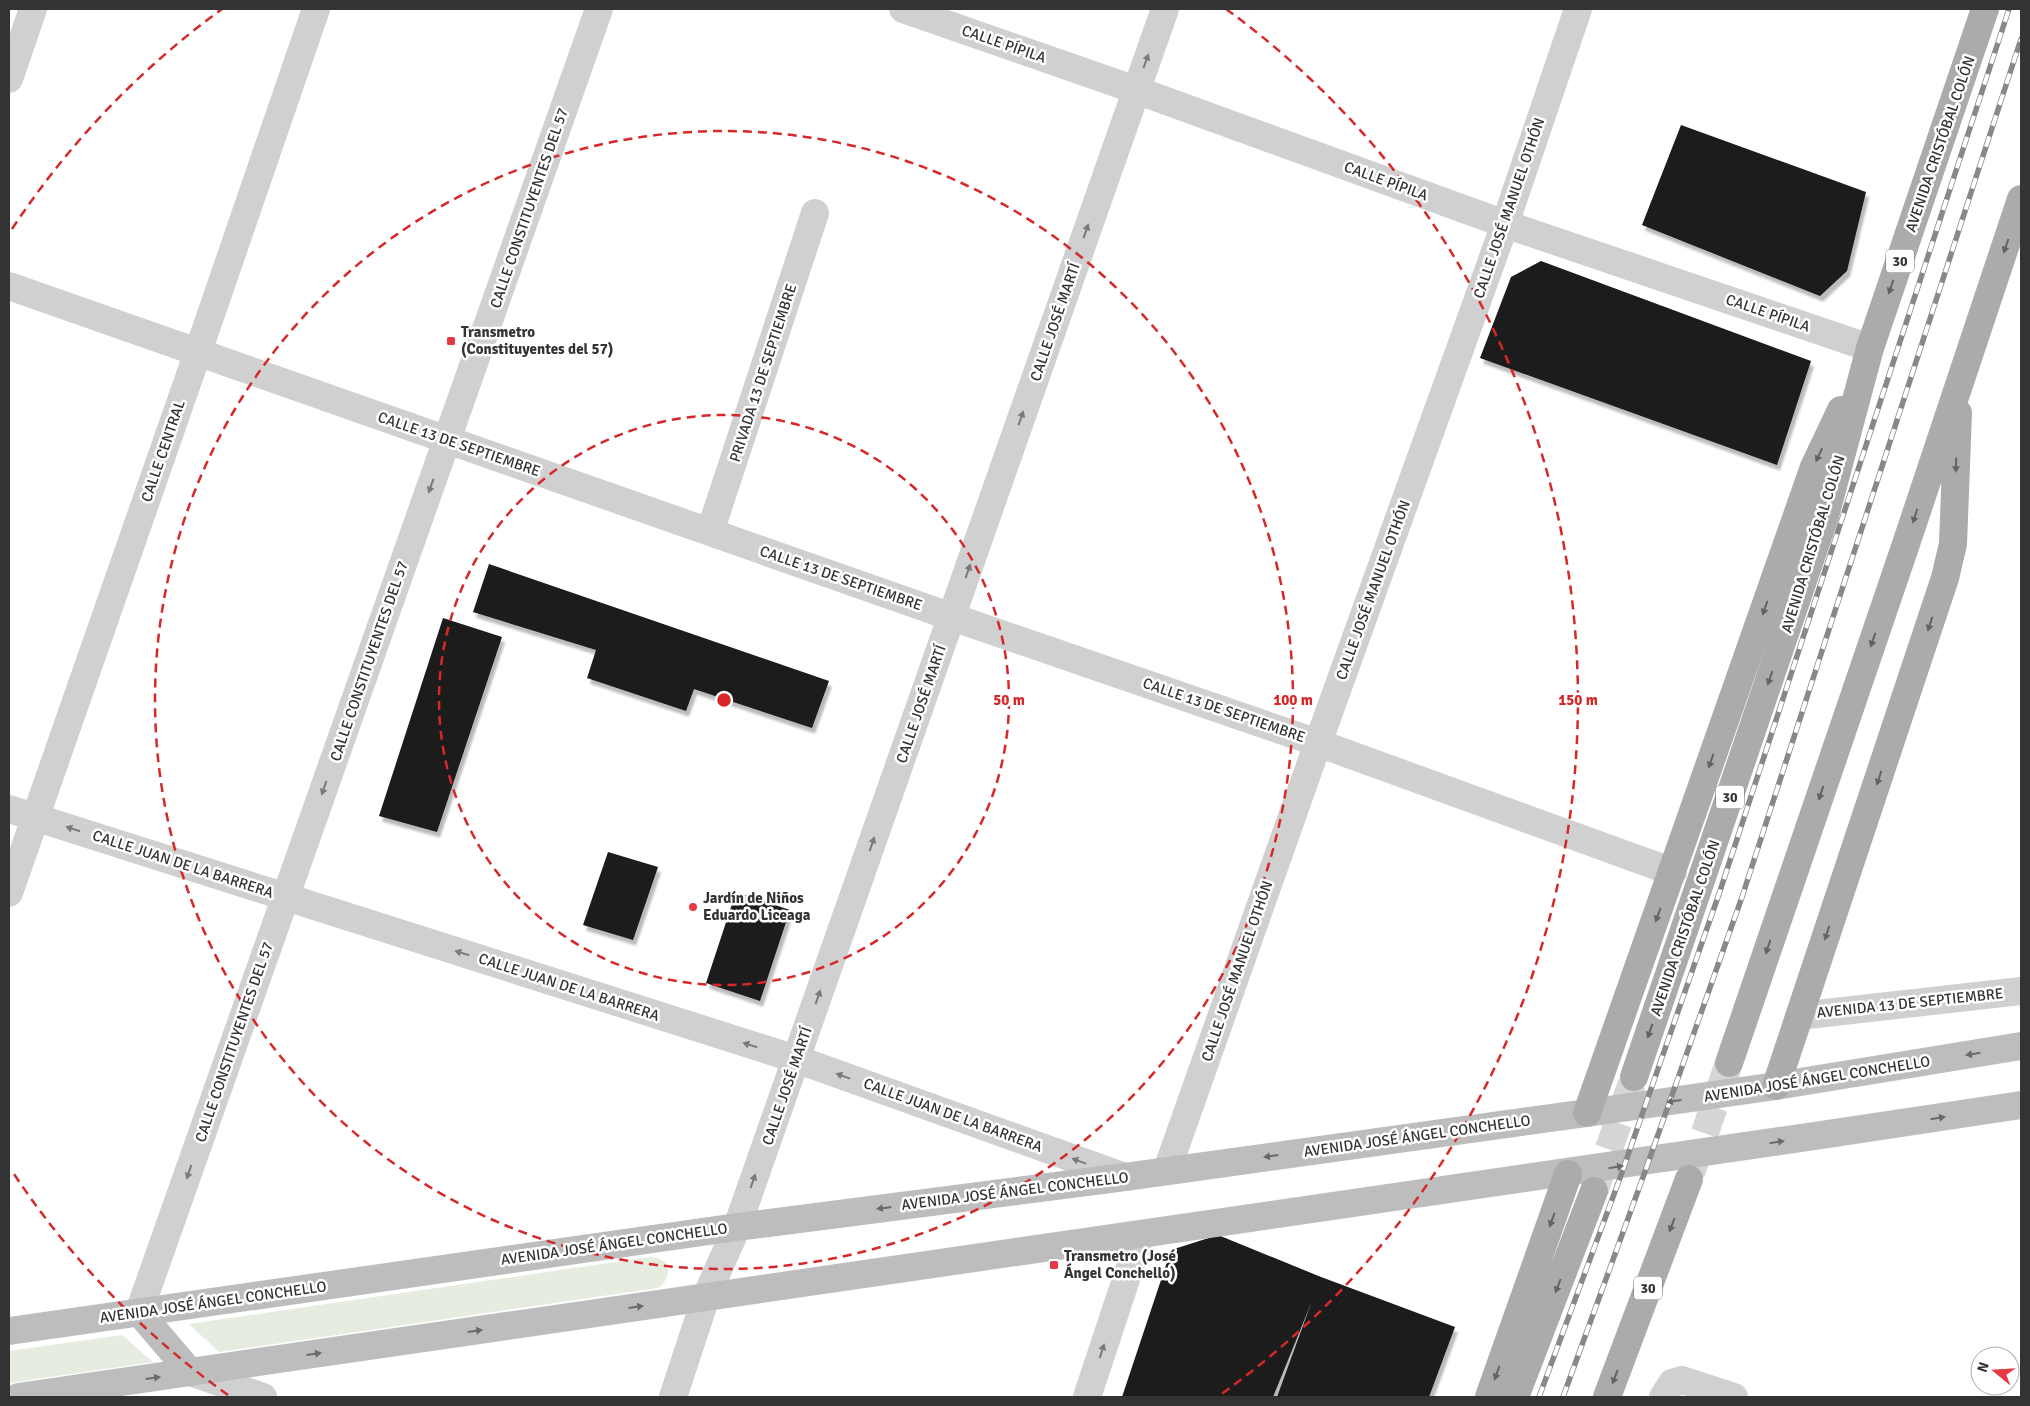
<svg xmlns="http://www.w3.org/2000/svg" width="2030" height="1406" font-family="Signika,sans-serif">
<defs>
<filter id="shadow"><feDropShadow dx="3" dy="5.5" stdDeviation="1" flood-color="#0004"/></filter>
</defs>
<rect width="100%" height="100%" fill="#fff"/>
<!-- green -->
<path fill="#e6ecdf" d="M650,1257C671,1257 674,1277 658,1288L219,1352L189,1324Z
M122,1335L153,1362L9,1383V1351Z"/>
<!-- building -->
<path fill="#1a1a1a" filter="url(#shadow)" d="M1681,125L1866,192L1847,271L1820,296L1642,225Z
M1541,261L1811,361L1777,465L1480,358L1511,277Z
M489,564L829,681L812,728L694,689L686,711L587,678L596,650L473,612Z
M443,618L502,637L437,832L379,816Z
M608,852L658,867L633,940L583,925Z
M736,892L790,910L760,1001L706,983Z
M1218,1235L1321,1277L1455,1327L1429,1397H1277L1312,1301L1273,1397H1122L1171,1250Z"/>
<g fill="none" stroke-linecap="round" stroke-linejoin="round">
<!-- primary-tunnel -->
<path stroke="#d6d6d6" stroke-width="28" stroke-dasharray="28 14" stroke-linecap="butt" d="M1691,1173L1729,1063
M1595,1189L1634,1077"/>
<!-- minor -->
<path stroke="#d0d0d0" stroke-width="28" d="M903,9L1136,90L1505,224L1870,348
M9,79L33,9
M9,286L952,617L1318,743L1673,872
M710,532L815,213
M9,809L796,1059
M9,893L198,352L316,9
M1799,1016L2021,991
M1167,1170L1318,743L1505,224L1578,9
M139,1312L599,9
M190,1372L263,1397
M673,1397L706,1297L737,1227
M1087,1397L1141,1234
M1663,1397L1672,1383L1682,1380L1734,1397"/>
<!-- tertiary -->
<path stroke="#d0d0d0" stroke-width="28" d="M796,1059L1125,1177
M737,1227L1165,9"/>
<!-- secondary -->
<path stroke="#bdbdbd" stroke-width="28" d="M139,1312L190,1372
M9,1331L737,1227L1125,1177L1587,1113L1776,1086L2021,1046
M18,1397C686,1300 1354,1206 2021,1105"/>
<!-- primary -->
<path stroke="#ababab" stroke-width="28" d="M1729,1063L1906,544L2021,199
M1634,1077L1825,516L1870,348L1985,9
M1776,1086L1945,578L1953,544L1958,413
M1587,1113L1814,467L1841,410
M1489,1397L1568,1174
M1515,1397L1594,1191
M1607,1397L1689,1179"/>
<!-- rail casing -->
<g stroke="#888" stroke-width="5.5">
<path id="rail" d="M1539,1397L1620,1178L1720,891L2009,9
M1563,1397L1642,1180L1742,897L2021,39"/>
</g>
<!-- rail -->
<use href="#rail" stroke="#fff" stroke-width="4" stroke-dasharray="11" stroke-linecap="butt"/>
</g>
<!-- one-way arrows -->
<defs><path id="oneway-solid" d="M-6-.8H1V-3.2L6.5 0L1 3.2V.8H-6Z" transform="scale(1.25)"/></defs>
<g fill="#7a7a7a">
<use href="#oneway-solid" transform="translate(1146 61) rotate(-70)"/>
<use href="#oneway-solid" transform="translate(1086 231) rotate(-71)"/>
<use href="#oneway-solid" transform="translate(1021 418) rotate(-71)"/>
<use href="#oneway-solid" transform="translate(431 486) rotate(109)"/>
<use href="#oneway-solid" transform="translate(968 571) rotate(-71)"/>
<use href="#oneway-solid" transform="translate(324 788) rotate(109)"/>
<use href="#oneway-solid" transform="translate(73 829) rotate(-162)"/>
<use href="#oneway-solid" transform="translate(872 844) rotate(-71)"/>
<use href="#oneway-solid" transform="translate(462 953) rotate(-162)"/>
<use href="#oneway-solid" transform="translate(818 997) rotate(-71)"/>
<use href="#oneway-solid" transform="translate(750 1045) rotate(-162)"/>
<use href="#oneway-solid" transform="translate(843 1076) rotate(-160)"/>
<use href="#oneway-solid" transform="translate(1079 1161) rotate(-160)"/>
<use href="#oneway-solid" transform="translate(189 1172) rotate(109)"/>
<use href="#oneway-solid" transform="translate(753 1181) rotate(-71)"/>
<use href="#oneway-solid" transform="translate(1102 1351) rotate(-72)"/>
</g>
<g fill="#636363">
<use href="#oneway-solid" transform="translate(2006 246) rotate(109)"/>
<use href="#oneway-solid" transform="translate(1891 287) rotate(109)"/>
<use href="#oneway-solid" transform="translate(1819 455) rotate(115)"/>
<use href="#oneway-solid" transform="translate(1956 465) rotate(92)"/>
<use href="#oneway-solid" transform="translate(1915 516) rotate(108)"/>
<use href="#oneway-solid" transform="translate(1765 608) rotate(109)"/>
<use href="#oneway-solid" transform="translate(1930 624) rotate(108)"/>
<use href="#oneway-solid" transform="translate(1873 640) rotate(109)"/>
<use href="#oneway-solid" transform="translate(1770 678) rotate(109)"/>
<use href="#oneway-solid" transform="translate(1711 761) rotate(109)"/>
<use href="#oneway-solid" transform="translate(1879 778) rotate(108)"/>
<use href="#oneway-solid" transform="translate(1821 793) rotate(109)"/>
<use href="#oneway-solid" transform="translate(1658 915) rotate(110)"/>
<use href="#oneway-solid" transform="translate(1827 933) rotate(108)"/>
<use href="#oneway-solid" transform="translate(1768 947) rotate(109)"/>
<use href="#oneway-solid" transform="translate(1650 1031) rotate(109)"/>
<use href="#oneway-solid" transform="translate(1552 1220) rotate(110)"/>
<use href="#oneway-solid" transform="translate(1672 1225) rotate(111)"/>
<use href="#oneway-solid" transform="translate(1558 1286) rotate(111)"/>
<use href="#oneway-solid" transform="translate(1497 1373) rotate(110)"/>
<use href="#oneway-solid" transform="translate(1615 1377) rotate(111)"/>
</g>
<g fill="#6a6a6a">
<use href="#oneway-solid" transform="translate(1973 1054) rotate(171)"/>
<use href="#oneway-solid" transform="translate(1674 1101) rotate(172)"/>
<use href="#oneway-solid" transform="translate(1938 1118) rotate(-9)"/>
<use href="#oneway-solid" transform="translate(1777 1142) rotate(-9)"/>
<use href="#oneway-solid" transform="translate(1271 1156) rotate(172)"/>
<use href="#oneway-solid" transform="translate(1616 1167) rotate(-9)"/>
<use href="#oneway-solid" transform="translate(884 1208) rotate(173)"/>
<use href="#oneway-solid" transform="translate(636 1307) rotate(-8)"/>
<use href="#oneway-solid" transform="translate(475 1331) rotate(-8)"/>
<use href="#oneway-solid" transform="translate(314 1354) rotate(-8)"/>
<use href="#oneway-solid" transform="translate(153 1378) rotate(-8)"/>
</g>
<!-- distance rings -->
<g fill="none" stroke="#d62828" stroke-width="2.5" stroke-dasharray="9 6">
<circle cx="724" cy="700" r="285"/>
<circle cx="724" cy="700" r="569"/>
<path d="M228 1395A854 854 0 0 1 12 1171M12 229A854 854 0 0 1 222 9M1226 9A854 854 0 0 1 1220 1395"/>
</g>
<!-- markers -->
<g fill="#e63946" stroke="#fff" stroke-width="2">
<rect x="446" y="336" width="10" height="10" rx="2.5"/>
<circle cx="693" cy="907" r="5"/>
<rect x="1049" y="1260" width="10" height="10" rx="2.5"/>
</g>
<g text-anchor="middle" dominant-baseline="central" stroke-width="5" stroke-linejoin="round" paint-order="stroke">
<!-- shield labels -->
<g fill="#fff" stroke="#707070" stroke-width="1">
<rect x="1886" y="249.5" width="28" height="23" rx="4"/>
<rect x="1716" y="785.5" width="28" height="23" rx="4"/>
<rect x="1634" y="1276.5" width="28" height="23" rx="4"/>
</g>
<g font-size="14" font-weight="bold" fill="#333">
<text x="1900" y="261">30</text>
<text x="1730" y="797">30</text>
<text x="1648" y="1288">30</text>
</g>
<!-- street labels -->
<g font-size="15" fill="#333" stroke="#fff">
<text transform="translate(1004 44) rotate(19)">CALLE PÍPILA</text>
<text transform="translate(1940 144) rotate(-71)">AVENIDA CRISTÓBAL COLÓN</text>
<text transform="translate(1386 181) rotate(20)">CALLE PÍPILA</text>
<text transform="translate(529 208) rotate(-71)">CALLE CONSTITUYENTES DEL 57</text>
<text transform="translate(1509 208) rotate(-71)">CALLE JOSÉ MANUEL OTHÓN</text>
<text transform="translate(1768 313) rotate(19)">CALLE PÍPILA</text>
<text transform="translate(1055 322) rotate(-71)">CALLE JOSÉ MARTÍ</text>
<text transform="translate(763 373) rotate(-72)">PRIVADA 13 DE SEPTIEMBRE</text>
<text transform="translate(459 444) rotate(19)">CALLE 13 DE SEPTIEMBRE</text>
<text transform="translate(163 451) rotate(-71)">CALLE CENTRAL</text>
<text transform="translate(1813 544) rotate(-73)">AVENIDA CRISTÓBAL COLÓN</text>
<text transform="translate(841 578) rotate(19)">CALLE 13 DE SEPTIEMBRE</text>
<text transform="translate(1373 590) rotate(-70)">CALLE JOSÉ MANUEL OTHÓN</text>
<text transform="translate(369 661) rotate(-71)">CALLE CONSTITUYENTES DEL 57</text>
<text transform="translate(921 704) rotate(-71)">CALLE JOSÉ MARTÍ</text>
<text transform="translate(1224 710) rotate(19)">CALLE 13 DE SEPTIEMBRE</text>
<text transform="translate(183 864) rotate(18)">CALLE JUAN DE LA BARRERA</text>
<text transform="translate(1685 928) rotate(-71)">AVENIDA CRISTÓBAL COLÓN</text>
<text transform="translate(1237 971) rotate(-71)">CALLE JOSÉ MANUEL OTHÓN</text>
<text transform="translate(569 987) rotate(18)">CALLE JUAN DE LA BARRERA</text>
<text transform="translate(1910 1003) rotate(-6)">AVENIDA 13 DE SEPTIEMBRE</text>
<text transform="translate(234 1042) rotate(-71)">CALLE CONSTITUYENTES DEL 57</text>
<text transform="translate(1817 1079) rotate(-9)">AVENIDA JOSÉ ÁNGEL CONCHELLO</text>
<text transform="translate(787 1086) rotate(-71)">CALLE JOSÉ MARTÍ</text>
<text transform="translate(953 1115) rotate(20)">CALLE JUAN DE LA BARRERA</text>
<text transform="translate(1417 1136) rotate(-8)">AVENIDA JOSÉ ÁNGEL CONCHELLO</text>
<text transform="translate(1015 1191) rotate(-7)">AVENIDA JOSÉ ÁNGEL CONCHELLO</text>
<text transform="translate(614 1244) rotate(-8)">AVENIDA JOSÉ ÁNGEL CONCHELLO</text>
<text transform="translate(213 1302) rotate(-8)">AVENIDA JOSÉ ÁNGEL CONCHELLO</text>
</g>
<!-- poi labels -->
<g font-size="15" font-weight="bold" fill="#333" stroke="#fff" text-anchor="start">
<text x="461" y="332">Transmetro<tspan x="461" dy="17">(Constituyentes del 57)</tspan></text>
<text x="703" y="898">Jardín de Niños<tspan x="703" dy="17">Eduardo Liceaga</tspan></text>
<text x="1064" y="1256">Transmetro (José<tspan x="1064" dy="17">Ángel Conchello)</tspan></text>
</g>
</g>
<circle cx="724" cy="700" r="8" fill="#d62828" stroke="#fff" stroke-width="2.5"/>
<g font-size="15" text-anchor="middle" font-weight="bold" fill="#d62828" stroke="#fff" stroke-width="5" stroke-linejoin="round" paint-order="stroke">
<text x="1009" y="705">50 m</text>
<text x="1293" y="705">100 m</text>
<text x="1578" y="705">150 m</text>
</g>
<!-- border -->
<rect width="2030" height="1406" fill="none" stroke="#333333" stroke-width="20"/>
<!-- north arrow -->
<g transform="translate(1995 1371) rotate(288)"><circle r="24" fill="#ffffff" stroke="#adadad"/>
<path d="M0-4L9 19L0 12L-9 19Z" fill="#e63946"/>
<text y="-8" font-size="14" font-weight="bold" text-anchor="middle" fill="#333333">N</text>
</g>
</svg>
